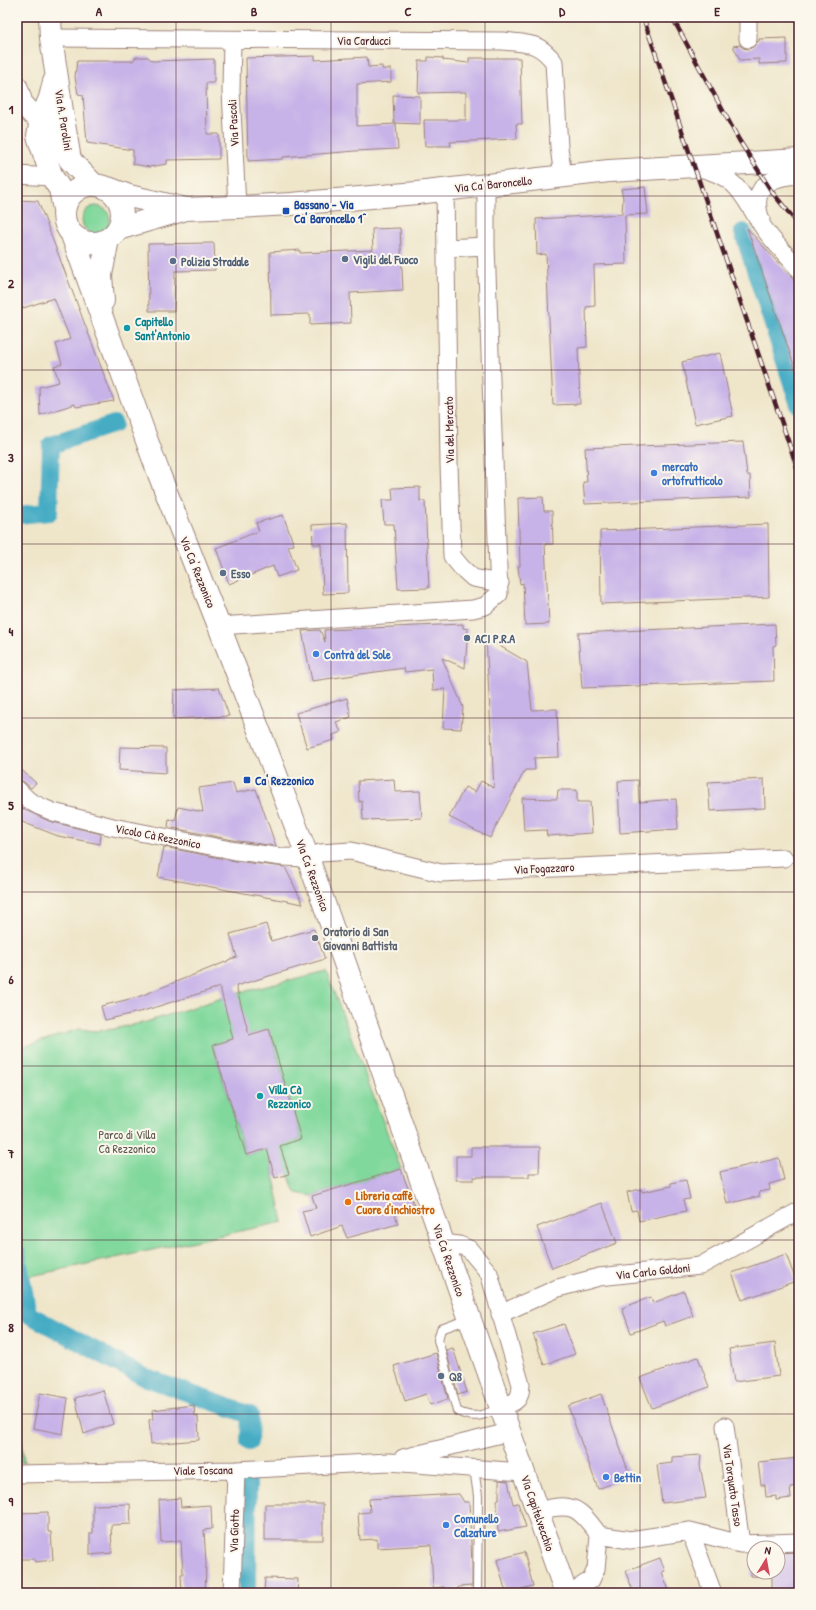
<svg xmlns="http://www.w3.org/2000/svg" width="816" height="1610" font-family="'Patrick Hand',sans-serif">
<rect width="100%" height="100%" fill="#fbf7ec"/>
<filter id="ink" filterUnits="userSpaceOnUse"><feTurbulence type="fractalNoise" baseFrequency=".025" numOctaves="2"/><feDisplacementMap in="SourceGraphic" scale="8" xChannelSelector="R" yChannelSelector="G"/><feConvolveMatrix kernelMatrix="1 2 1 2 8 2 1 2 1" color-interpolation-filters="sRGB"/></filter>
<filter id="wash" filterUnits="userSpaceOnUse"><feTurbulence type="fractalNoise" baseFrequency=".012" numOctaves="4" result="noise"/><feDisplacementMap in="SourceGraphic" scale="16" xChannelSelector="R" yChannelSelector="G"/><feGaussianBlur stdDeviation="0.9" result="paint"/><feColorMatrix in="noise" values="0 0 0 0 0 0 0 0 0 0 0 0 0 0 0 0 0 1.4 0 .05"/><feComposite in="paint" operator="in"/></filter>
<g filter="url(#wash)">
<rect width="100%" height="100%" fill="#efe6ca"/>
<!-- green -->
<path fill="#81d89c" stroke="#667c64" d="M82 220a14 14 0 1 1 28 0a14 14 0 1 1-28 0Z
M326,971L401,1169L312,1196L296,1193L294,1190L278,1146L301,1139L269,1029L247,1036L241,1006L235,994Z
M225,997L236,1038L213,1046L246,1155L268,1149L283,1222L17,1279V1049L79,1029L96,1031L113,1029L146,1022Z
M17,1392L24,1463L17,1461Z"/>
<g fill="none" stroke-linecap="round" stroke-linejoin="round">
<!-- canal -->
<path stroke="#45acc4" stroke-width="18" d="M743,232L799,405
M17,515L49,512L51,445L114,424
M17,1254L28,1314L144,1377L250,1415L249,1442
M247,1593L248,1483"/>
</g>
<g id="blocks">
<!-- building -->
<path fill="#c8b3e8" d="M787,38V63L759,64V59L740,60L733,46L740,45L743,48L748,49L753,47L757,42L759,41V39Z
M315,56V60L367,57L368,67L382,66V69H391V82L357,84V126L396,124L398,149L355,151L283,157V159L248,161L246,58Z
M136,57H148L152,61L214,59V83H206L207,134H219V159L167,160V164L149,167L133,164V150L87,143L83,95L78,94L75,77L77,61H133Z
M428,57L443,58V60L469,63V58H520L522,124H516L517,139L450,142L451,146H425L424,120H466V92L418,93L419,61H428Z
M393,95L420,96V124L394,123Z
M645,187L648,214L625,215L626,264L594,265L595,306L586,307L587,347L578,348L580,404L553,405L546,254L537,255L536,219L622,214L623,198L621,189Z
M17,200L38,201L114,401L76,407L75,404L40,415L39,387L59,382L54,366L62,364L56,344L70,339L54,298L17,310Z
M400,228L403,290L350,293L351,323L310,325V314L271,315L270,252L300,250V253L373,250L372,229Z
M747,228L799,286V374H797Z
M214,243L215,270L175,271L174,311H149L148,244Z
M720,353L733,416L695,424L682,362Z
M743,442L747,475H750L751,497L585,504L583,482H587L585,448Z
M420,487V501H425L429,588L398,589L394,524H384L382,500H393L392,488Z
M543,497L544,511H552L553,544H545L549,624L525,625L523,583L520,584L518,566H520L518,498Z
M283,515L294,545L288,546L297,570L277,577L273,566L229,584L216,548L259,531L256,523Z
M347,523L348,593L323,594L321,544H313L312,525Z
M768,524L769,597L601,604L600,531Z
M463,624V628L468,629L465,668L442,658L463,707L461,729L443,728L445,689L433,690L432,669L405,672L404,668L312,681L302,631L320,630L325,642L324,630Z
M775,624L776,645L773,646L774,681L582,688L578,633Z
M486,638L527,662L532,710L557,709L559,757L534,758L535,770H525L490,838L449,817L465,787L475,792L481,781L494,788Z
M219,688L229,716L173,719L174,690Z
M347,698L351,717L336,722L341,732L333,735L334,740L307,748L296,713Z
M120,747L166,748V773L119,770Z
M17,766L36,783L31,788L24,782L17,779Z
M394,779L395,792L420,791L422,818L363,820L362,801L359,802L358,781Z
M764,779L765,808L710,811L708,782Z
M638,780L639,802L676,799L678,829L620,833L618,781Z
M233,783L236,793L256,789L276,846L238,841L168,827L169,819L175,821L178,807L203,812L199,788Z
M558,790H577V802H590L592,833L547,836L546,830L524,831L522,798L557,799Z
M17,803L23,809L49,821L101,834L100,844L58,836L17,820Z
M164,847L235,861L285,867L303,904L158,877Z
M266,924L271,941L314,929L325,959L236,986L249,1035L269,1029L301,1139L280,1146L289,1174L275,1178L267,1149L246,1155L213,1045L233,1039L220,987L143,1011L105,1020L101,1006L138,997L228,961V960L237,957L230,934Z
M471,1147H540L539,1173H529V1177H474V1180H456V1156H471Z
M779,1158L784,1180L769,1184L770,1190L759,1192L760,1196L727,1204L720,1172Z
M401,1169L414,1205L394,1210L398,1224L347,1238L342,1226L310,1237L302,1211L316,1208L312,1196Z
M686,1180L690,1199L683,1200L686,1211L639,1221L637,1210L631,1211L627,1192L641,1189L642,1192L657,1189L671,1186V1183Z
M602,1203L617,1243L552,1268L537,1227Z
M786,1254L796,1281L742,1300L732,1273Z
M684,1291L693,1316L665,1326L663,1321L631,1333L622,1308L651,1297L653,1303Z
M564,1324L575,1354L544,1365L533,1334Z
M775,1343L779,1376L734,1382L729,1349Z
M453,1348L467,1392L458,1395L446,1350Z
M436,1353L448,1399L430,1405L426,1394L405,1401L394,1366Z
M698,1357L709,1387L652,1408L640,1378Z
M103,1390L113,1424L84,1434L75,1398Z
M40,1393L68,1398L63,1434L33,1428Z
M601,1394L630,1476L598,1489L568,1406Z
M194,1405L195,1416H198L199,1440L151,1444L149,1420L153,1419L152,1410Z
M701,1455L700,1465L706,1498L662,1503L657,1465L672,1463V1457Z
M799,1458V1486L790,1487L791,1498L776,1500V1496L766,1497L765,1485H761L758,1462Z
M499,1480L508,1481L513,1504L518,1503L526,1527L498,1532L497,1500L499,1499Z
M459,1494L464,1502H469L472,1565V1586L458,1587V1593H445L444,1587L433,1588L431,1545L377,1548V1539L360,1540L358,1513L370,1512L369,1499Z
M180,1498L181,1507L211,1505L212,1529L204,1530L206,1563L205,1593H182L181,1574H183L181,1541L161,1542L159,1500Z
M130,1504L131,1524L111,1525L112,1553L90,1555V1533H93V1505Z
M265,1504H323V1540H265Z
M48,1512V1532H51L53,1560L35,1562L34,1559H17V1531L20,1530L19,1513Z
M524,1552L533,1586L506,1593L497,1560Z
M797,1552V1593H772V1577L751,1576L752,1554H754V1572H778V1553Z
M660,1558L665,1571L662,1572L670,1593H634L625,1571Z
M265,1578L298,1579L297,1593H264Z"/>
</g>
</g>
<g filter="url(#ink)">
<use href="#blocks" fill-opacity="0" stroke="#9c827a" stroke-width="1"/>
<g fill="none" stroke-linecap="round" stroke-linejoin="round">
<!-- service casing -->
<g stroke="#9c827a" stroke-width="10">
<path id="service" d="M469,1319L441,1329L438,1340L457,1411C475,1420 483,1415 501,1408
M474,1468L478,1496L477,1593"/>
</g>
<!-- minor casing -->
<g stroke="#9c827a" stroke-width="19">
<path id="minor" d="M748,17V39
M51,38L503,41C528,44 538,41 554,62L559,147L563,177
M232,40L231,91L237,207
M700,168C740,178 742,196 763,227C773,242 787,255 799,269
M17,175L52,177
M445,189L449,464L452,556L462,568L473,578L500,583
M761,220C749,186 770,177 799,175
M446,248L486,246
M219,626L473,609L485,606L499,594L486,246V184
M17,789L28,800L39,806L53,812L113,827L236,851L282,857L308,858L320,853L351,851L441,873L784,858
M443,1243L459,1245L469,1249L489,1273L521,1385C520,1402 516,1401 501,1408
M500,1314L558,1288L599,1277L700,1266L799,1211
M725,1426L741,1544
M403,1458L509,1432
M17,1474L236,1470L389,1462L523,1472
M537,1511C572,1502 578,1506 599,1535L630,1540L690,1531L741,1544L799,1542
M690,1531L713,1593
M232,1593L236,1470
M570,1593L591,1580L596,1569L599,1535"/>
</g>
<!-- tertiary casing -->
<g stroke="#9c827a" stroke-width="23">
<path id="tertiary" d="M17,87L22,103L32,114L41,120L70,160"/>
</g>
<!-- secondary casing -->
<g stroke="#9c827a" stroke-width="24">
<path id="secondary" d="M50,17L51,38L63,118L70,160L93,184
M54,82L50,98L41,120L38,136L52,177L60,189L64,209
M64 214a29 29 0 1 1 58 0a29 29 0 1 1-58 0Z
M108,188L129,196L186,209L237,207L291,204L417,193L609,171L799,160
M118,229L183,210
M72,235L159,474L219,626L308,858L566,1593
M103,301L101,275L108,239"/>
</g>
<!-- service -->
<use href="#service" stroke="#fff" stroke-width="8"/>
<!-- minor -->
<use href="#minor" stroke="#fff" stroke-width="17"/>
<!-- tertiary -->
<use href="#tertiary" stroke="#fff" stroke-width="21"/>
<!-- secondary -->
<use href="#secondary" stroke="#fff" stroke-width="22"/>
<!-- rail casing -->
<g stroke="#4a1f2b" stroke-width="4.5">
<path id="rail" d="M643,17L799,473
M672,17L739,140L772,192L799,225"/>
</g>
<!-- rail -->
<use href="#rail" stroke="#fbf7ec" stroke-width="3" stroke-dasharray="9" stroke-linecap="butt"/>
</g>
</g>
<!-- grid -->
<path fill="none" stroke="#4a1f2b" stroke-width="1" stroke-opacity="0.55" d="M176,17V1593M331,17V1593M485,17V1593M640,17V1593M17,196H799M17,370H799M17,544H799M17,718H799M17,892H799M17,1066H799M17,1240H799M17,1414H799"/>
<!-- markers -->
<g fill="#1a4fb4" stroke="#fbf7ec" stroke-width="1.5">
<rect x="282" y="207" width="8" height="8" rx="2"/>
<rect x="243" y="776" width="8" height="8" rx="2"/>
</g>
<g fill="#5c6f8a" stroke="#fbf7ec" stroke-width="1.5">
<circle cx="345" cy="259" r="4"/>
<circle cx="173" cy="261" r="4"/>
<circle cx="223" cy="573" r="4"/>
<circle cx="467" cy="638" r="4"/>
<circle cx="441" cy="1376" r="4"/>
</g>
<g fill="#0f9aa8" stroke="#fbf7ec" stroke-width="1.5">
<circle cx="127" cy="328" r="4"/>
<circle cx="260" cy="1096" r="4"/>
</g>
<g fill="#3f7fe0" stroke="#fbf7ec" stroke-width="1.5">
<circle cx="654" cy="473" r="4"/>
<circle cx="316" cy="654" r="4"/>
<circle cx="606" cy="1477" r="4"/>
<circle cx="446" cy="1525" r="4"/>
</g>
<circle fill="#6b7280" stroke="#fbf7ec" stroke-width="1.5" cx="315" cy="938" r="4"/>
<circle fill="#e8710a" stroke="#fbf7ec" stroke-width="1.5" cx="348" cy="1202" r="4"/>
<g text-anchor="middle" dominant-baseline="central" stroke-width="4" stroke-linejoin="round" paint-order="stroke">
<!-- street labels -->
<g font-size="12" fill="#4a1f2b" stroke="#fbf7ec">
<text x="364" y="40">Via Carducci</text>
<text transform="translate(64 120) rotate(81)">Via A. Parolini</text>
<text transform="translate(233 123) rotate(-93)">Via Pascoli</text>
<text transform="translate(493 184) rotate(-6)">Via Ca' Baroncello</text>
<text transform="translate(449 430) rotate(-91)">Via del Mercato</text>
<text transform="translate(198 572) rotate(68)">Via Ca' Rezzonico</text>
<text transform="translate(158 836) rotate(11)">Vicolo Cà Rezzonico</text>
<text transform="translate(544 868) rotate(-3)">Via Fogazzaro</text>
<text transform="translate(313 875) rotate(70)">Via Ca' Rezzonico</text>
<text transform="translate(449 1260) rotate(71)">Via Ca' Rezzonico</text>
<text transform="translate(653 1271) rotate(-6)">Via Carlo Goldoni</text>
<text transform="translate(203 1470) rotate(-1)">Viale Toscana</text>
<text transform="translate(733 1485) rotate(82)">Via Torquato Tasso</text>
<text transform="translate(538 1513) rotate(71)">Via Capitelvecchio</text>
<text transform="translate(234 1531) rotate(-88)">Via Giotto</text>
</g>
<!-- transit labels -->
<g font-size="12" font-weight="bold" fill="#164399" stroke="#fbf7ec" text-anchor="start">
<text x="294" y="204">Bassano - Via<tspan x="294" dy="14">Ca' Baroncello 1^</tspan></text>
<text x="255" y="780">Ca' Rezzonico</text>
</g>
<!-- service labels -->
<g font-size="12" font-weight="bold" fill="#4e5e75" stroke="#fbf7ec" text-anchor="start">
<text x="353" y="259">Vigili del Fuoco</text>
<text x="181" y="261">Polizia Stradale</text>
<text x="231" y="573">Esso</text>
<text x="475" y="638">ACI P.R.A</text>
<text x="449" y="1376">Q8</text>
</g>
<!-- culture labels -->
<g font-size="12" font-weight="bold" fill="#0d838f" stroke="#fbf7ec" text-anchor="start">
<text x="135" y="321">Capitello<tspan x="135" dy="14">Sant'Antonio</tspan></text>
<text x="268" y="1089">Villa Cà<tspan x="268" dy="14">Rezzonico</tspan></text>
</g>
<!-- shop labels -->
<g font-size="12" font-weight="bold" fill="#366cbe" stroke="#fbf7ec" text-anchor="start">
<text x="662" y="466">mercato<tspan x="662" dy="14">ortofrutticolo</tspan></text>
<text x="324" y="654">Contrà del Sole</text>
<text x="614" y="1477">Bettin</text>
<text x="454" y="1518">Comunello<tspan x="454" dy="14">Calzature</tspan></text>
</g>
<!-- worship labels -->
<g font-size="12" font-weight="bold" fill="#5b616d" stroke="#fbf7ec" text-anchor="start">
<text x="323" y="931">Oratorio di San<tspan x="323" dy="14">Giovanni Battista</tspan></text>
</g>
<!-- park labels -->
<g font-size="12" fill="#5a564d" stroke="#fbf7ec">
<text x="127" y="1134">Parco di Villa<tspan x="127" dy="14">Cà Rezzonico</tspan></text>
</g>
<!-- food labels -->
<g font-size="12" font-weight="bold" fill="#c56008" stroke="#fbf7ec" text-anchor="start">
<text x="356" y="1195">Libreria caffè<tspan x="356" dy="14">Cuore d'inchiostro</tspan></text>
</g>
</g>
<!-- margin -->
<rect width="816" height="1610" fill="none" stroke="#fbf7ec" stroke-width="44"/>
<!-- north arrow -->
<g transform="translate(766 1560) rotate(11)"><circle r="19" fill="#fbf7ec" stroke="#b4a19f"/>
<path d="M0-3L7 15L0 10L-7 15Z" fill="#d1495b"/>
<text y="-6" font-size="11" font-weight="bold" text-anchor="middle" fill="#4a1f2b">N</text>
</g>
<rect x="22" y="22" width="772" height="1566" fill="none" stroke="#4a1f2b" stroke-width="1.5"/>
<g font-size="13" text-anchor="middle" font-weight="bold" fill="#4a1f2b">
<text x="99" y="16">A</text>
<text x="254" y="16">B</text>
<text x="408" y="16">C</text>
<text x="562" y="16">D</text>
<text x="717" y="16">E</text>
<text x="11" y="114">1</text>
<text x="11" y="288">2</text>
<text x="11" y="462">3</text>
<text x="11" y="636">4</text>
<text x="11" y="810">5</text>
<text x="11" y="984">6</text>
<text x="11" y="1158">7</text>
<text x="11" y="1332">8</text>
<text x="11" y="1506">9</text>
</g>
</svg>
